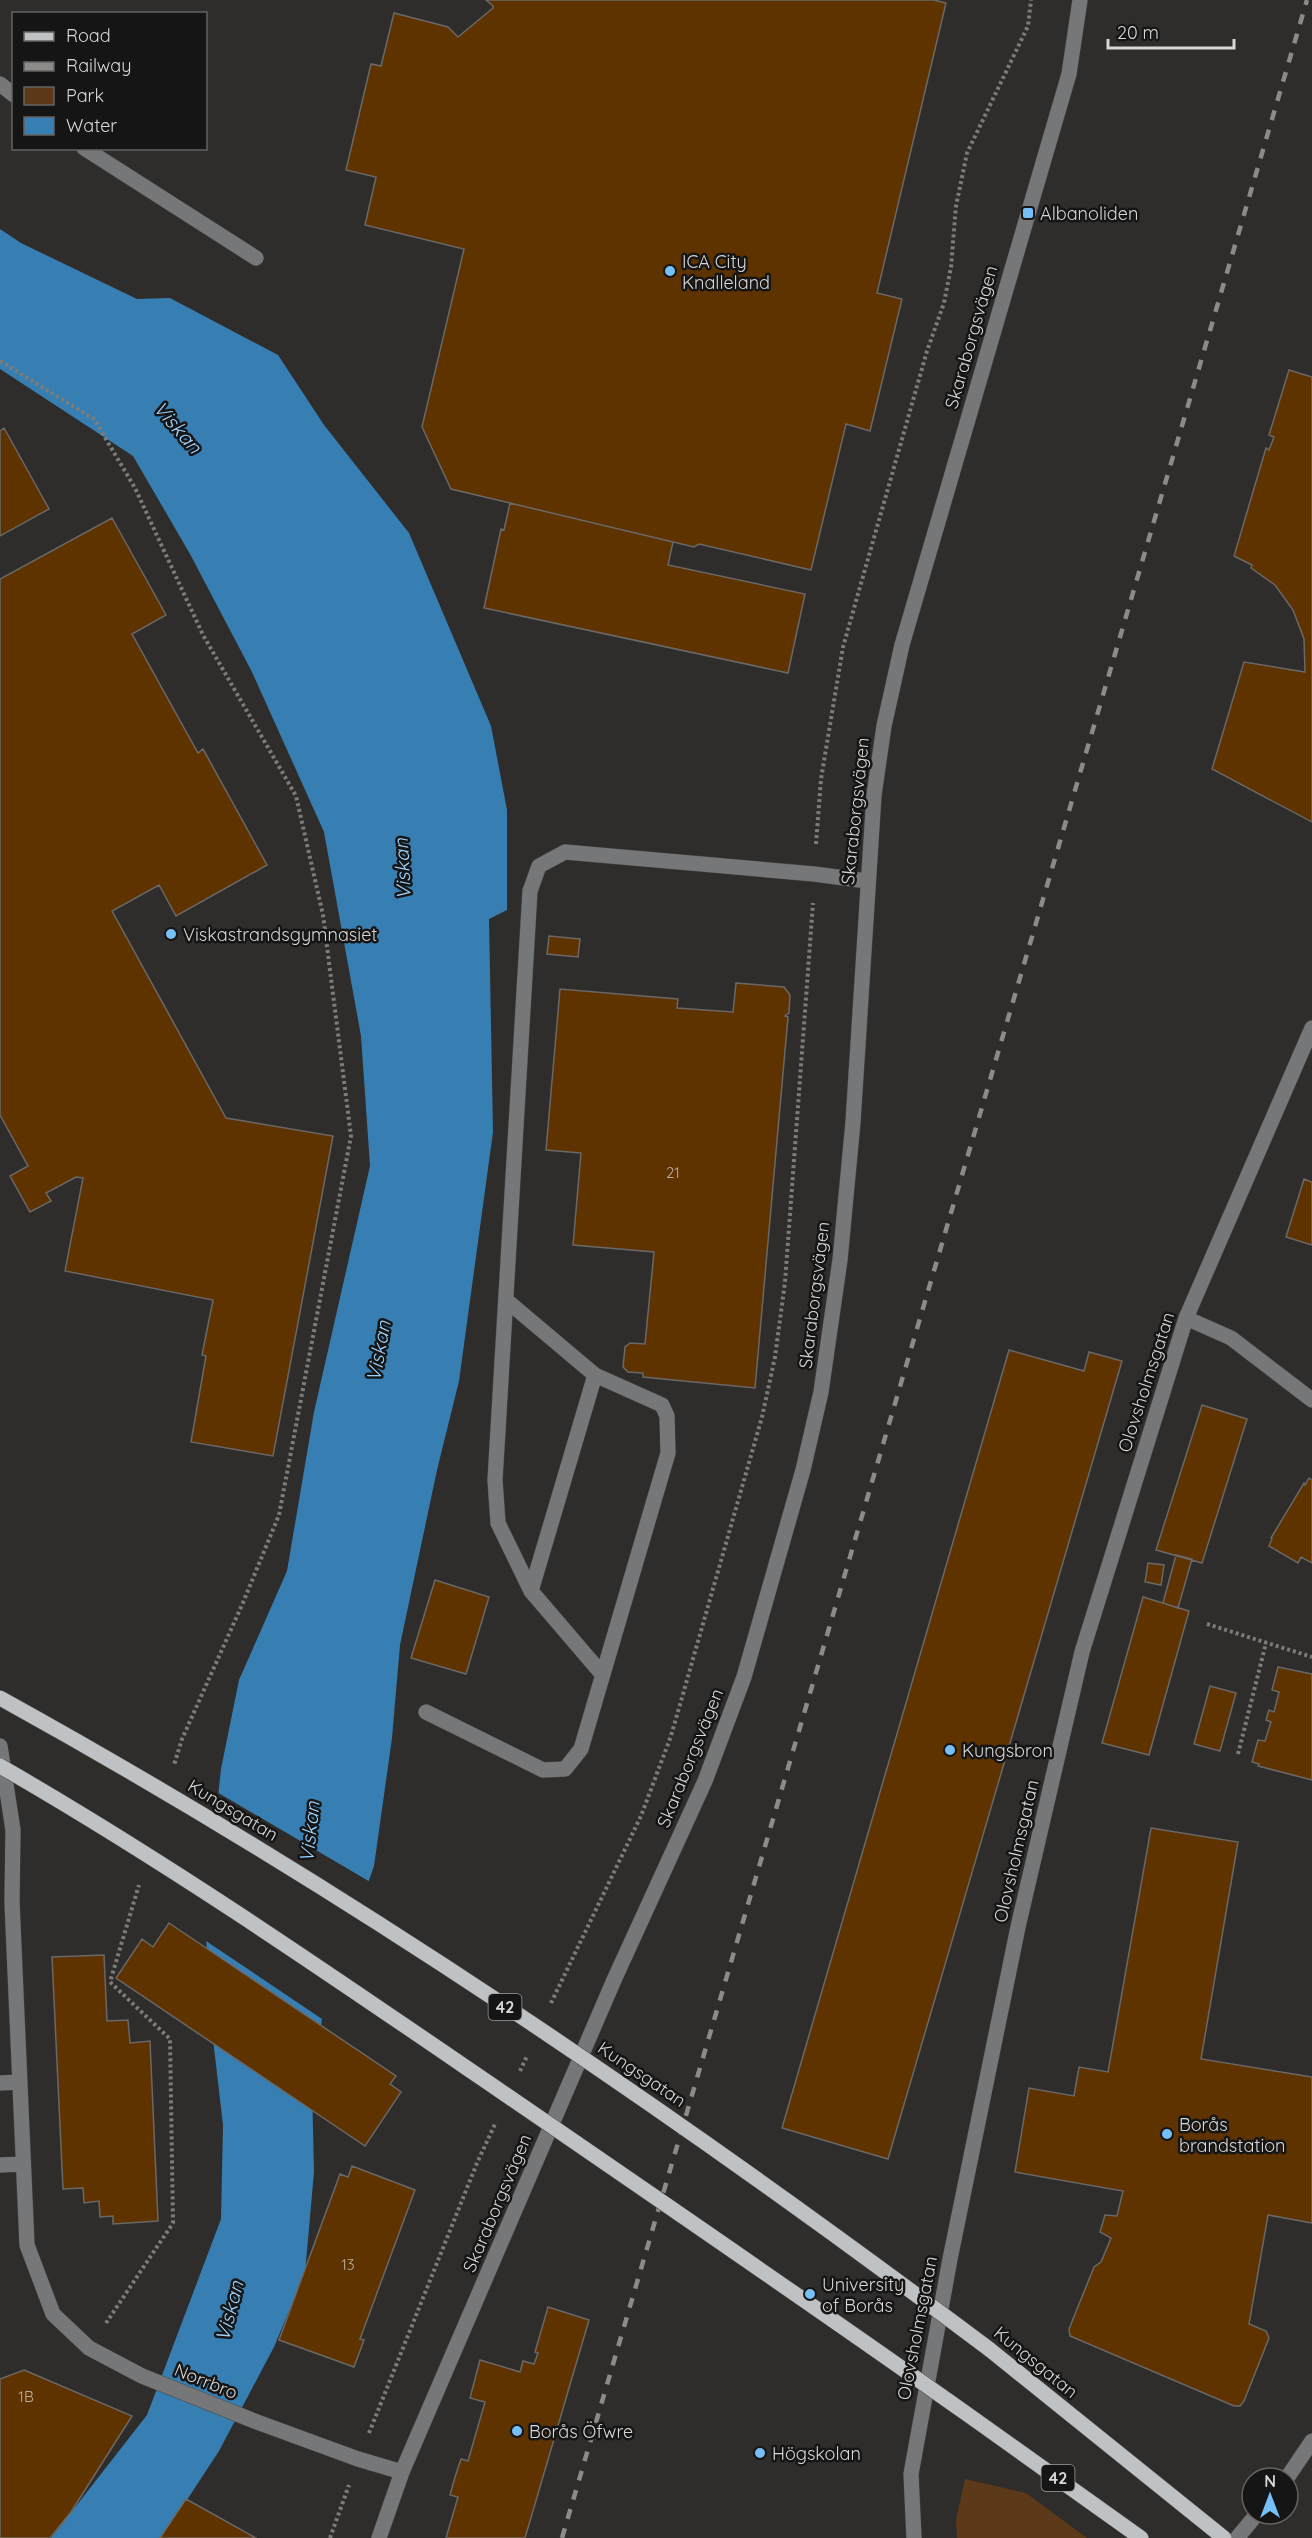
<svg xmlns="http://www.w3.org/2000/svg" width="1312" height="2538" font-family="Quicksand,sans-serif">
<rect width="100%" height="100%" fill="#2f2d2b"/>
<!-- green -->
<path fill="#5b3919" d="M965,2479L1026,2493L1087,2538H957L956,2520Z"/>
<!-- water -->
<path fill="#377fb2" d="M0,229L21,243L137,299L170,298L278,355L324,425L409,533L491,726L507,810V910L489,919L493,1132L459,1381L437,1470L400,1645L392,1738L374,1866L323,2012L312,2087L314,2172L305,2273L274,2347L219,2451L162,2538H51L147,2415L221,2219L223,2125L211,2022L205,1918L221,1769L239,1680L287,1571L314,1412L370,1166L361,1036L324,832L252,672L190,554L133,456L0,369Z"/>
<!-- pier -->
<path fill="#2f2d2b" d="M215,1791L372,1883L325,2021L203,1939L202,1917Z"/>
<!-- building -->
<path fill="#5e3300" stroke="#6a6866" stroke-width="1.5" d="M486,0H934L946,3L877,293L902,299L870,431L846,424L811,570L699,544L694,547L451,489L422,427L464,249L365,225L376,177L346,170L371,64L381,66L394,13L448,27L458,37L493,8V6Z
M1289,370L1312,377V822L1212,769L1244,662L1305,672L1304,639L1293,610L1275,585L1251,568L1252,565L1234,556L1266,448L1269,450L1274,437L1269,435Z
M4,428L49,509L0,536V431Z
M510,503L673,542L668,565L805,594L788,673L484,608L501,529L504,530Z
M112,518L166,615L132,634L198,753L203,749L267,865L176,916L159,885L112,911L226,1118L333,1136L273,1456L191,1442L206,1356L202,1355L213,1300L65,1271L83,1178L76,1177L46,1193L51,1201L30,1212L10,1176L28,1166L0,1115V579Z
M549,936L580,939L578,957L547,954Z
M736,983L784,987L790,995L789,1013L785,1016L788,1017L755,1388L643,1377V1373L628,1372L623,1367L625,1347L630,1343L645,1344L654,1252L573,1245L581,1153L546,1150L560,989L678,999L677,1008L733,1012Z
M1304,1179L1312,1182V1245L1286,1237Z
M1009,1350L1084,1371L1089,1352L1122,1361L888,2159L782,2128Z
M1202,1405L1247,1419L1202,1563L1156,1550Z
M1309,1478L1312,1480V1563L1301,1557L1298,1563L1269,1546L1272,1539L1271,1538L1304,1483L1305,1485Z
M1176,1555L1192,1559L1178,1608L1163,1603Z
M1148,1563L1164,1565L1161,1585L1145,1582Z
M435,1580L489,1597L466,1674L411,1658Z
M1143,1597L1189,1611L1149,1755L1102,1743Z
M1278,1667L1312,1674V1780L1258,1766L1259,1764L1252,1762L1258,1740L1265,1741L1271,1722L1266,1720L1269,1710L1274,1712L1279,1692L1272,1690Z
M1210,1686L1236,1693L1220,1751L1194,1744Z
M1151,1828L1238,1842L1201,2059L1312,2077V2223L1268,2215L1249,2324L1266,2331L1269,2338L1244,2401L1240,2406H1234L1070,2336L1069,2329L1094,2267L1101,2262L1111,2238L1100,2232L1105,2215L1117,2216L1123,2191L1015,2172L1029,2088L1074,2096L1079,2067L1108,2072Z
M169,1923L396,2076L390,2084L401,2092L365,2146L116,1978L142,1939L153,1947Z
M104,1955L107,2021L128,2020L130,2043L150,2041L158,2221L113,2224V2216L100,2217L99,2201L84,2203L83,2188L63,2189L52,1957Z
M352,2166L415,2190L360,2339L364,2340L354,2367L279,2340L340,2174L348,2177Z
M548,2307L589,2320L525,2538H446L458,2497L450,2495L455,2477L461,2459L468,2461L485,2402L470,2398L480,2360L520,2372L523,2361L534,2364L538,2353L535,2352Z
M24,2370L132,2416L71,2512L50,2538H0V2379Z
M186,2499L256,2538H160Z"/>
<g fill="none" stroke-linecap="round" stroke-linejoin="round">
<!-- minor casing -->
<g stroke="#4a4846" stroke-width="16">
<path id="minor" d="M0,84L14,95
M84,148L256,258
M1186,1318L1231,1338L1312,1400
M531,1591L595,1375
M602,1674L531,1591L498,1523L495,1480L530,891L539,866L565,852L814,874L867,881
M426,1712L543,1770L565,1769L581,1749L668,1453L667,1416L662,1405L595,1375L506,1300
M0,1746L13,1830L12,1902L27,2245L53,2314L89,2348L142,2376L257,2422L358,2459L402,2472
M0,2083L20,2082
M0,2165L22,2164
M1287,2478L1312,2441
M379,2538L402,2472L614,1980L705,1781L744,1677L803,1470L821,1392L840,1260L853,1122L874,795L884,726L902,645L1069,74L1080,0
M914,2538L911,2474L950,2259L1018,1927L1082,1652L1186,1318L1312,1028
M1237,2538L1257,2514"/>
</g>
<!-- major casing -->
<g stroke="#4a4846" stroke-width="16">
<path id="major" d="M989,2349L1224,2538
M974,2419L1141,2538"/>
</g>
<!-- path -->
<path stroke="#7e7c7a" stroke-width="4" stroke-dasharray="3 3" stroke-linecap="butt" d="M0,361L94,419L135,488L203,635L296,796L323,915L351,1136L279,1515L242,1605L182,1739L174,1765
M816,844L821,779L843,647L927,351L944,303L951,267L956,206L967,153L1028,26L1031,0
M1207,1624L1312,1657
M1238,1754L1266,1643
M551,2003L641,1816L671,1736L762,1417L775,1357L785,1282L813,903
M520,2071L527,2056
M106,2323L173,2223L170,2039L110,1982L139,1885
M369,2433L477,2163L495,2124
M330,2538L349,2485"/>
<!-- minor -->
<use href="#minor" stroke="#767778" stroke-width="15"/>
<!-- major -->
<use href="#major" stroke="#bfc2c4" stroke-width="15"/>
<!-- rail -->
<path stroke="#8c8b89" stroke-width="4.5" stroke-dasharray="10 10" stroke-linecap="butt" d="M562,2538L1307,0"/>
<!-- major-bridge casing -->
<g stroke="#4a4846" stroke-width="16" stroke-linecap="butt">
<path id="major-bridge" d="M0,1698C346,1889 673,2112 989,2349
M0,1766C165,1861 322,1969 480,2077C645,2190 810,2303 974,2419"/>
</g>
<!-- major-bridge -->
<use href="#major-bridge" stroke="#bfc2c4" stroke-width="15"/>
</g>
<!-- markers -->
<g fill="#77bff7" stroke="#161515" stroke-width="2">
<rect x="1022" y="207" width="12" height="12" rx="3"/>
<circle cx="670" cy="271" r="6"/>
<circle cx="171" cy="934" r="6"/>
<circle cx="950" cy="1750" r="6"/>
<circle cx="1167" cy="2134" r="6"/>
<circle cx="810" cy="2294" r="6"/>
<circle cx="517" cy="2431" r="6"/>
<circle cx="760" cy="2453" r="6"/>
</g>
<g text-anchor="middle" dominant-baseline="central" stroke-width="5" stroke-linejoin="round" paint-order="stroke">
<!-- number labels -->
<g font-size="15" fill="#baaea0">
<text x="673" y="1172">21</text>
<text x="348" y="2264">13</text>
<text x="26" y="2396">1B</text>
</g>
<!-- shield labels -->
<g fill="#161515" stroke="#9e9d9b" stroke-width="1.5">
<rect x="488.5" y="1994" width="33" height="26" rx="4.5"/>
<rect x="1041.5" y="2465" width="33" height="26" rx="4.5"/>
</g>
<g font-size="16" font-weight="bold" fill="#d8d7d5">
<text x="505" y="2007">42</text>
<text x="1058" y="2478">42</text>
</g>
<!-- poi labels -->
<g font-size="18" fill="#d8d7d5" stroke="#161515" text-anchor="start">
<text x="1040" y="213">Albanoliden</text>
<text x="682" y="261">ICA City<tspan x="682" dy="21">Knalleland</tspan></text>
<text x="183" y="934">Viskastrandsgymnasiet</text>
<text x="962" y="1750">Kungsbron</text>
<text x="1179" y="2124">Borås<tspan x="1179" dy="21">brandstation</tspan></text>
<text x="822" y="2284">University<tspan x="822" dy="21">of Borås</tspan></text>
<text x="529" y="2431">Borås Öfwre</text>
<text x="772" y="2453">Högskolan</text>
</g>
<!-- street labels -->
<g font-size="18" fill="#d8d7d5" stroke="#161515">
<text transform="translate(971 337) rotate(-74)">Skaraborgsvägen</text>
<text transform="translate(855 811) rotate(-84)">Skaraborgsvägen</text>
<text transform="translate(814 1295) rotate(-83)">Skaraborgsvägen</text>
<text transform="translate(1146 1382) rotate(-72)">Olovsholmsgatan</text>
<text transform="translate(690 1758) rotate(-68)">Skaraborgsvägen</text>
<text transform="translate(233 1810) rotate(31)">Kungsgatan</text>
<text transform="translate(1016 1851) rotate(-77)">Olovsholmsgatan</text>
<text transform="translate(642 2074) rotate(34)">Kungsgatan</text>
<text transform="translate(497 2203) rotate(-67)">Skaraborgsvägen</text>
<text transform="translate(917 2328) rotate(-79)">Olovsholmsgatan</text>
<text transform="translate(1036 2362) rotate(39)">Kungsgatan</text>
<text transform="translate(206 2381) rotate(22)">Norrbro</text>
</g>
<!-- water labels -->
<g font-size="20" font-style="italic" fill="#9cd2fd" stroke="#161515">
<text transform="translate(178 427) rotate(49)">Viskan</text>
<text transform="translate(402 869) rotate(-93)">Viskan</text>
<text transform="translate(378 1351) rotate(-80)">Viskan</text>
<text transform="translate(309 1832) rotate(-84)">Viskan</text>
<text transform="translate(229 2311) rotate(-76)">Viskan</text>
</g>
</g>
<!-- legend -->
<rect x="12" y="12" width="195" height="138" fill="#161515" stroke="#646362" stroke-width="1.5"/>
<rect x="24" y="32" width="30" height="9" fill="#bfc2c4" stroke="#646362" stroke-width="1.5"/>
<text x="66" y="42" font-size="18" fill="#d8d7d5">Road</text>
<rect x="24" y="62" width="30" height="9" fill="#8c8b89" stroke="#646362" stroke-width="1.5"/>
<text x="66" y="72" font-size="18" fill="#d8d7d5">Railway</text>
<rect x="24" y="87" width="30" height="18" fill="#5b3919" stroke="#646362" stroke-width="1.5"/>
<text x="66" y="102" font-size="18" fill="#d8d7d5">Park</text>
<rect x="24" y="117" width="30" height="18" fill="#377fb2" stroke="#646362" stroke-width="1.5"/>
<text x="66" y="132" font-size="18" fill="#d8d7d5">Water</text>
<!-- north arrow -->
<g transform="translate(1270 2496)"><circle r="28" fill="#161515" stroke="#646362" stroke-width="1.5"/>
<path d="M0-4.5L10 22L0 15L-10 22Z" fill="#77bff7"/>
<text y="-9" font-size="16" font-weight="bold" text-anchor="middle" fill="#d8d7d5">N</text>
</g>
<!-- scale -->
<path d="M1108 39v9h126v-9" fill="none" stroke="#d8d7d5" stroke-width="3"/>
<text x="1117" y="39" font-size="18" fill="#d8d7d5" stroke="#161515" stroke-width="4.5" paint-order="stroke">20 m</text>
</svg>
